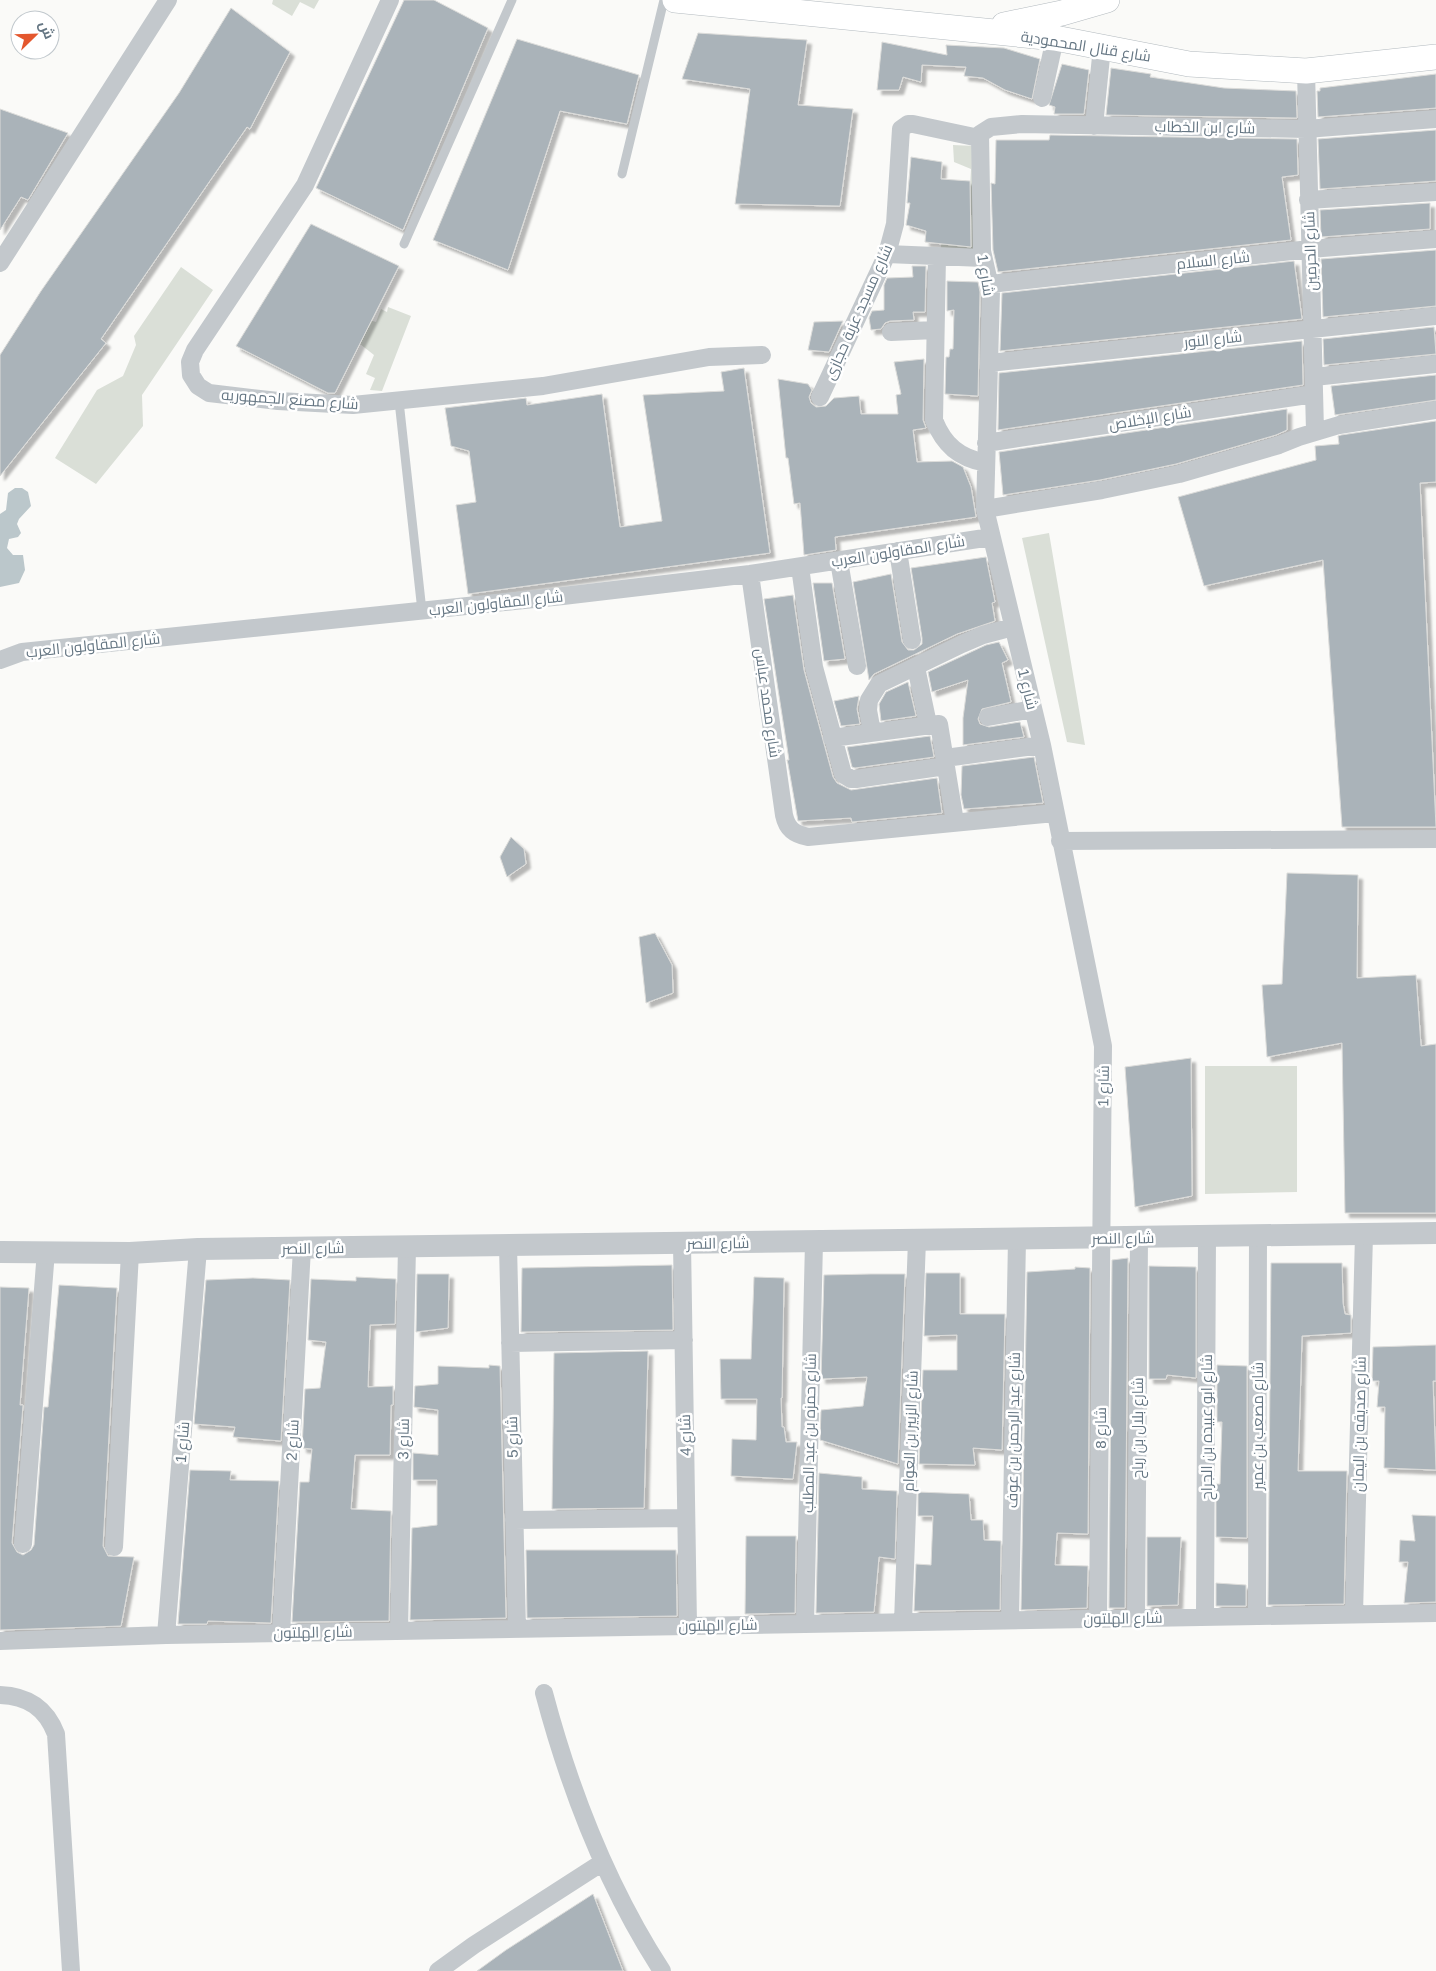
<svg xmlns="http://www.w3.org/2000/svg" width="1436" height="1971" font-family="Helvetica,Cairo,sans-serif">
<defs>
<filter id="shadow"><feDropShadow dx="4.5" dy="4.5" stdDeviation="1" flood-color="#0004"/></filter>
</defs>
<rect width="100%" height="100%" fill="#fafaf8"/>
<!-- green -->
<path fill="#dadfd7" d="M273,0H319L314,9L300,2L292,16L272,4Z
M953,145L975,146L977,253L940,252L942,240H967L971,169L954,162Z
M181,267L213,290L142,395L143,426L96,484L55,458L97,390L123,376L136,345L134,336Z
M388,307L411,316L382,391L370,390L375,378L366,374L374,355L360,344L369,320L376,322L381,309L387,312Z
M1049,533L1085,745L1067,742L1022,538Z
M1205,1066H1297V1192L1205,1194Z"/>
<!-- water -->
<path fill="#bbc7cb" d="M15,488H22L28,492L31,506L19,519L17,524L21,533L18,537L9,539L7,548L13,555H23L25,570L19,583L0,587V514L6,510L8,493Z"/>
<!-- building -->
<path fill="#aab3b9" stroke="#dcdcda" filter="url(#shadow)" d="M404,0H434L488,28L403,230L316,188Z
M231,8L290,52L250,129L247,127L101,339L106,343L0,476V355L41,291L179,93Z
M698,33L807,40L798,105L853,109L840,206L735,204L750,89L682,79Z
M517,39L639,75L627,124L560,111L508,270L433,240Z
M882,42L947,55L946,45L1004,48L1040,59L1032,99L1005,90L983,78L964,76L966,67L922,65L921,82L903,77L899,90H877Z
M1062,64L1089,70L1084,114H1054L1055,107L1049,105Z
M1111,68L1151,74L1150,77L1224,88L1296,91L1297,118L1106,115Z
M1436,74V108L1318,117L1317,91H1320V88Z
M0,109L68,133L28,200L21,197L0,230Z
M1436,130V181L1320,189L1318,139Z
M1050,135L1297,139L1298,175L1282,177L1291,240L998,272L993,250L991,183L995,184L996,140H1049Z
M911,157L942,162L941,179L970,181L971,247L925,242L926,231L906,225L910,203H907Z
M1430,203V229L1321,237L1320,210Z
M311,224L399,266L335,393H328L236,346Z
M1436,250V306L1323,317L1321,259Z
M1294,261L1302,319L1000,351L1002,293Z
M912,266H926L925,312H913L914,320L890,321L885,323L881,329L871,330L869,318L872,311L884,310V285L887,278L913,277Z
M947,281L978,282L980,292L978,396L945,394L946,357H949L950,349H953L954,310L947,311Z
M843,321L829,352L808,350L814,322Z
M1434,327L1436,354L1324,365L1323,339Z
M1302,341L1303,385L998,430L999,373Z
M924,359L923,420L926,428L913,430L917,462L952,461L963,467L971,487L976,517L835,537L836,550L804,555L800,503L794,504L788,458H786L778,379L808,384L812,390L809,397L811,403L816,407L826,406L834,398L859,396L861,414H898L896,395L901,394L894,362Z
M744,368L770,553L468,594L456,505L476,502L469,451L451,446L445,408L526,398L527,405L602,394L620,527L662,521L643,395L724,391L721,372Z
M1436,375V400L1335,415L1331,386Z
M1287,409V430L1276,435L1176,464L1100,480L1003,495L999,452Z
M1436,421V482L1420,483L1436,827H1342L1323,560L1204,586L1178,497L1316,460L1315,446L1339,444L1338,436L1341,435Z
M986,557L995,602L992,603L995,621L957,634L874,674L869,680L853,582L891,574L902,642L908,650H914L922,644V638L911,568Z
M813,583H832L845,659L824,661Z
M793,595L804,670L833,777L837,783L851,790L937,778L942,813L852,822L851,818L798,821L788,764L787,760H789L764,599Z
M999,642L1008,660L1002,663L1011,702L982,709L978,719L980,724L989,727L1020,722L1024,737L963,745V718L968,680L932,692L928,672L986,645Z
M908,682L916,716L881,721L879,704L886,692Z
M859,696L857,709L860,724L841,726L834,701Z
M930,736L934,757L855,768L852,767L847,747Z
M1034,757L1043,803L964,809L961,795L962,766Z
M511,837L524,849L526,864L507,877L500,857Z
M1287,873L1358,875L1357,978L1416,975L1421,1046L1436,1044V1213H1345L1342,1043L1267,1057L1262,985L1282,984Z
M655,933L672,965L673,993L646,1003L639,937Z
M1191,1058L1192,1196L1135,1207L1125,1067Z
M1128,1258L1125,1608H1109L1112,1260Z
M1271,1263H1342L1343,1303L1345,1314L1351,1315V1333L1302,1336L1298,1471H1347L1344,1604L1268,1605Z
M672,1265L673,1330L521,1332L522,1268Z
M1149,1266L1196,1267V1378L1167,1375L1166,1379H1149Z
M1075,1267L1090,1268L1088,1534L1057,1533L1055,1565L1088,1566L1087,1608L1021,1610L1027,1272L1075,1269Z
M926,1273H960V1314H1005L1002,1450L973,1448L975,1465L919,1464L923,1370H957V1335L924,1336Z
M417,1274H449L448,1328L416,1332Z
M871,1274H905L898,1464L820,1440L821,1410L863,1406L867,1377L821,1379L824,1275Z
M356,1277L396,1279L395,1324L370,1325L368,1387L393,1386V1405H391L390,1455H355L351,1509L391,1511L389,1621L292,1622L300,1482H309L312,1449L302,1448L305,1389L320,1388L326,1342L308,1340L311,1279L356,1281Z
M754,1277L784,1278L782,1398H781L782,1427H784L786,1442H797L793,1479L731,1476L732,1439L756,1440L757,1399H721L720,1359H751Z
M253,1278L290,1280L281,1441L233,1437L235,1427L194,1424L206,1280Z
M59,1285L117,1288L103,1546L108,1556L134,1557L121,1626L0,1630V1287L29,1288L20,1405H23L12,1543L17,1552L23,1555L31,1550L34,1545L44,1407H48Z
M1436,1345V1381H1433L1436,1470L1384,1468L1385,1407H1377L1379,1381H1372L1373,1347Z
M648,1351L644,1508L552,1509L554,1353Z
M489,1365L500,1366L506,1618L410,1620L412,1528L437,1525V1480H413V1453L438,1455V1410L414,1407L415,1386L438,1384V1366L489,1368Z
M1217,1365L1247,1366V1538L1216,1537V1484H1220L1222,1422H1217Z
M190,1470L231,1471L230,1480L279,1481L271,1623L208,1621L207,1624H178Z
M819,1473L862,1477V1489L897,1491L895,1559L879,1557L874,1612L816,1613Z
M918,1492L969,1494L971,1520H983L984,1540L1001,1541L1000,1610L914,1611L916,1564L931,1565L933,1516H918Z
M1412,1515L1436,1516V1602L1404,1603L1408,1562H1399L1400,1540L1415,1541Z
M746,1536H796L795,1613L745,1614Z
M1147,1537H1181L1178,1605L1147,1606Z
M526,1550H676L677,1616L527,1618Z
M1216,1583L1246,1585V1606H1216Z
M593,1894L623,1971H477L506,1950Z"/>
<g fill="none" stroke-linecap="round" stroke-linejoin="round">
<!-- secondary casing -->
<g stroke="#b3babf" stroke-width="26">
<path id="secondary" d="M675,0L1055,38L1189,64L1306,71L1436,57
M1004,25L1062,13L1107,0"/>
</g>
<!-- service -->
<path stroke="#c3c8cc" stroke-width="9" d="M622,174L664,0
M404,244L512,0
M399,401L422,611"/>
<!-- minor -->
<path stroke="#c3c8cc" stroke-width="18" d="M390,0L305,185L195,350L190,362L191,375L198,386L209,393L278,401L353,405L543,386L709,357L762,355
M1306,71L1315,431
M1042,98L1055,38
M1094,126L1102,47
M1308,200L1436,192
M887,254L983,258
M937,256L934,420C944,445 959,458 986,463
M0,263L168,0
M990,284L1310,249L1436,239
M891,332L935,330
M989,363L1436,316
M1314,377L1436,364
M820,397L887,254L895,224L901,129L908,124H913L979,138
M986,443L1314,394
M985,509L1102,490L1179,474L1279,445L1299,437L1339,425L1436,410
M898,551L912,640
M839,561L857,666
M800,567L814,667L843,774L851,779H856L946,766
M750,574L784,815C787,829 794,834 808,837L1055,813
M0,660L22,652L563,596L750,574L991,537
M916,667L928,724
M988,717L1033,709
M872,732L868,710L869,700L879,684L962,644L983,635L1013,627
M832,738L939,724L955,822
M945,758L1042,745
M1060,841L1436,839
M682,1243L688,1626
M508,1245L517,1629
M510,1343L684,1340
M514,1520L686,1518
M23,1544L46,1251
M114,1547L130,1253
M1354,1614L1364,1235
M1257,1616L1258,1236
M1205,1617L1207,1237
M1136,1618L1139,1238
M1098,1619L1103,1046L1042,745L985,509L991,291L982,251L980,134L991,127L1022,124L1306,129L1436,119
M1010,1620L1017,1239
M903,1622L917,1240
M805,1624L814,1242
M399,1631L407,1247
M281,1633L302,1248
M166,1635L198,1249
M0,1641L166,1635L1436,1613
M544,1693C570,1791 607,1886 662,1971
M0,1695C28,1696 46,1708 56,1734L71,1971
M438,1971L474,1945L603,1862"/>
<!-- tertiary -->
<path stroke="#c3c8cc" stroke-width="22" d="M0,1252L130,1253L198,1249L1436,1233"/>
<!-- secondary -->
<use href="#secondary" stroke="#fff" stroke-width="25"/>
</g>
<g text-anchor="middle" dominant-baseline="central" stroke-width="5" stroke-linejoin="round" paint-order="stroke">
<!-- street labels -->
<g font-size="15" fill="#657683" stroke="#fff">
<text transform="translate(1086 46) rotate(9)">شارع قنال المحمودية</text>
<text transform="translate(1205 127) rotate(1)">شارع ابن الخطاب</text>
<text transform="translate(1310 251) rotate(-92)">شارع الحرمين</text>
<text transform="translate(1213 260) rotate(-6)">شارع السلام</text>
<text transform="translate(986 275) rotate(81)">شارع 1</text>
<text transform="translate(858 312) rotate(-66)">شارع مسجد عزبة حجازى</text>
<text transform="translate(1213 339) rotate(-6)">شارع النور</text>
<text transform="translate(290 399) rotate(4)">شارع مصنع الجمهوريه</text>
<text transform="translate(1150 418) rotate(-9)">شارع الإخلاص</text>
<text transform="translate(898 551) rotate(-9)">شارع المقاولون العرب</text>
<text transform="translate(496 603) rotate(-6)">شارع المقاولون العرب</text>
<text transform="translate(93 645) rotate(-6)">شارع المقاولون العرب</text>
<text transform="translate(1028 689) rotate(76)">شارع 1</text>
<text transform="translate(768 703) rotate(82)">شارع محمد عباس</text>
<text transform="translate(1103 1086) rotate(-89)">شارع 1</text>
<text transform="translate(1123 1238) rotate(-1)">شارع النصر</text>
<text transform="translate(718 1243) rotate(-1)">شارع النصر</text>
<text transform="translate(313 1248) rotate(-1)">شارع النصر</text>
<text transform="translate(1359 1424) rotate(-89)">شارع صديقه بن اليمان</text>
<text transform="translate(1257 1426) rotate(-90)">شارع مصعب بن عمير</text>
<text transform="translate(1206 1427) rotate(-90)">شارع ابو عبيده بن الجراح</text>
<text transform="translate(1100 1428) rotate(-90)">شارع 8</text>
<text transform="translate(1137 1428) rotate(-90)">شارع بلال بن رباح</text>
<text transform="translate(1013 1430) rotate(-89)">شارع عبد الرحمن بن عوف</text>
<text transform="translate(910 1431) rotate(-88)">شارع الزبير بن العوام</text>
<text transform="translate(809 1433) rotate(-89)">شارع حمزه بن عبد المطلب</text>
<text transform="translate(685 1435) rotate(-91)">شارع 4</text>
<text transform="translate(512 1437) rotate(-91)">شارع 5</text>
<text transform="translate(403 1439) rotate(-89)">شارع 3</text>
<text transform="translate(292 1440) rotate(-87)">شارع 2</text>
<text transform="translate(182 1442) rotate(-85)">شارع 1</text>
<text transform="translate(1123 1618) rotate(-1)">شارع الهلتون</text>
<text transform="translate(718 1625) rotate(-1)">شارع الهلتون</text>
<text transform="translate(313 1632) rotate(-1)">شارع الهلتون</text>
</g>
</g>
<!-- north arrow -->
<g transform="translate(35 35) rotate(67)"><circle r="24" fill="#ffffff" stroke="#c1c8cd"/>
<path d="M0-4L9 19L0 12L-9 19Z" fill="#e4572e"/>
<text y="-8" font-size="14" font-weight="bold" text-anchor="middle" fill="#657683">ش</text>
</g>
</svg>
